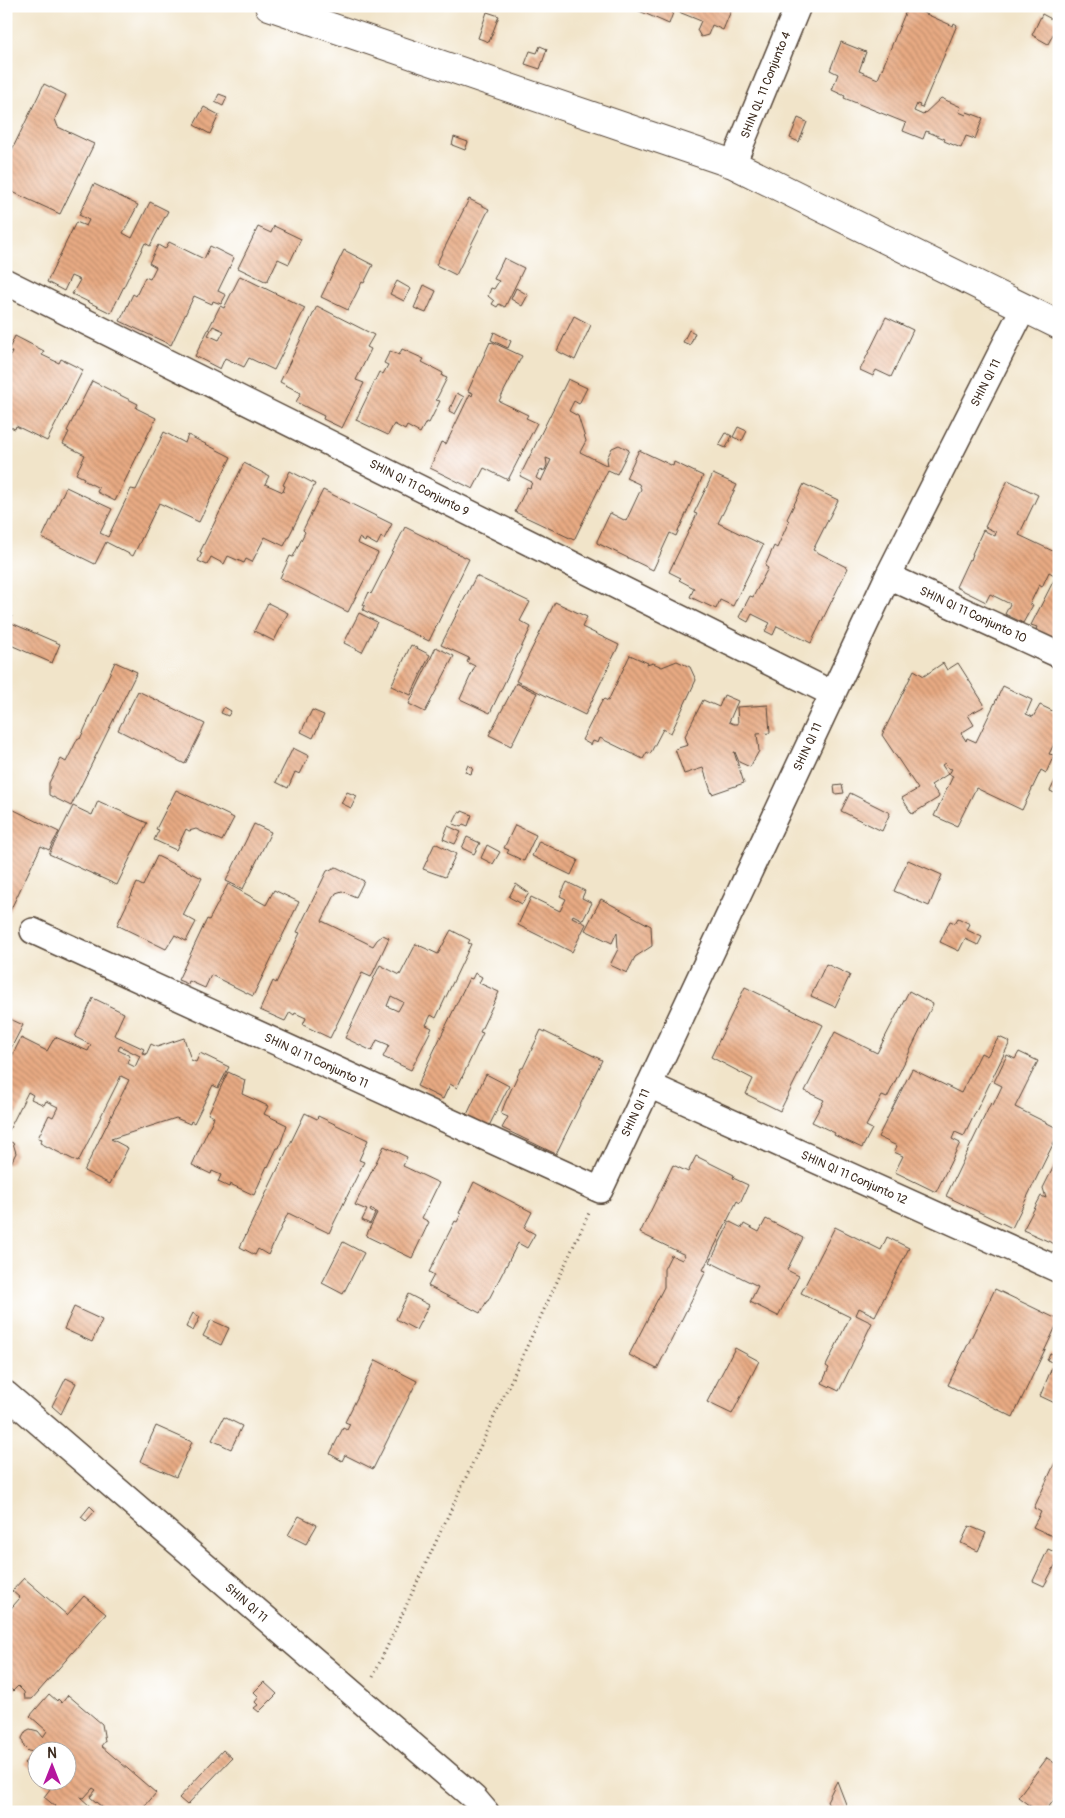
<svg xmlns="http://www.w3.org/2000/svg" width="1065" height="1818" font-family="Pangolin,sans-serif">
<defs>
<pattern id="building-back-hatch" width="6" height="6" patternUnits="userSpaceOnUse" patternTransform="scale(1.25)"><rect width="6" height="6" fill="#e8aa83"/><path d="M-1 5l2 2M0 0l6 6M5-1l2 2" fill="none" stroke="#bd8b6b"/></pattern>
</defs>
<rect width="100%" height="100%" fill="#fff"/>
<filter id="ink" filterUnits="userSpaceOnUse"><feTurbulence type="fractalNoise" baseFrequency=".02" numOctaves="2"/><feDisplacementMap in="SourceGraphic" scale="10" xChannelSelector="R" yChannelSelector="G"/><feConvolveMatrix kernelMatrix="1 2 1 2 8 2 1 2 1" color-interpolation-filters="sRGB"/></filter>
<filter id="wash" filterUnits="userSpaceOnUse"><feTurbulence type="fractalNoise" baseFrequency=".0096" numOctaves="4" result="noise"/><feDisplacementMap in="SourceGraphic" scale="20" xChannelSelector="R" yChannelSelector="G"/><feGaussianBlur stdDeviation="1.12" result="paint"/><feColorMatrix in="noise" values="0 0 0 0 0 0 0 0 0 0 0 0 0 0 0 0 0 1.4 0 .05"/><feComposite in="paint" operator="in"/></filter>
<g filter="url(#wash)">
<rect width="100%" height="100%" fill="#f1e4c9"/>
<g id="blocks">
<!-- building -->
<path fill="url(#building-back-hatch)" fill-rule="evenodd" d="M628,6H733L723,30L712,25L708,35L701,37L697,30L701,21L674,10L669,24Z
M908,6L953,26L954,23L957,25L922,108L919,107L920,105L917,104L914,111L923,115L941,98L961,107L959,112L966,115L967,112L983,118L975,139L966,136L961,148L944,141L945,139L926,131L923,139L903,131L906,123L844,98L845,96L832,90L838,74L830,70L841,42L866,52L859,71L878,79Z
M487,12L499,16L489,42L478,38Z
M1042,14L1059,23L1048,44L1032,35Z
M540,46L547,49L540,69L525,64L530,51L537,53Z
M44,84L66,95L55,119L58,127L94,144L60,214L6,189V162Z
M219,94L227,97L223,106L215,102Z
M204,107L219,115L210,134L194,125Z
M798,118L807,122L799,142L790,138Z
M454,137L468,142L465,150L452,145Z
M94,184L138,205L123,233L132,238L150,202L168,211L150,246L145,243L111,313L72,294L80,280L71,276L64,291L47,282L76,222L86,226L89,220L79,215Z
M469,199L489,209L456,275L436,265Z
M274,226L301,239L289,264L278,259L267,282L238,268L258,227L271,233Z
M169,242L204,259L210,246L234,258L218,291L226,295L221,304L213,301L212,304L194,296L171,345L120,321L133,294L136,296L145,277L150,279L156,267L149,263L158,245L165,249Z
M344,250L373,265L364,283L362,282L348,310L321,297Z
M504,258L524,268L505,307L499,304L497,307L492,304L494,301L488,296L491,288L494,289L499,281L494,279Z
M240,276L305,308L274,370L249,358L244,367L225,358L220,369L195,356L220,306L224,308ZM213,326L224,331L219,340L208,335Z
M397,281L411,289L404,301L390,294Z
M424,285L436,291L426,313L414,308Z
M516,288L528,295L522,306L511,299Z
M317,306L374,335L367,347L371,349L356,380L364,383L342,428L323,419L324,416L296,402L301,393L280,382Z
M574,316L591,325L575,360L557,351Z
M886,317L913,330L891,377L876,370L873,376L860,370Z
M689,330L695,333L690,345L683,342Z
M494,332L511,341L508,348L491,340Z
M15,336L44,351L42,355L59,363L61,359L83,370L47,441L16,426L15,429L6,425V365L12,352L8,351Z
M490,342L491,343L492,342L522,356L499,401L528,415L526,418L537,423L508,480L484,468L473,489L430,468L441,442L446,444L470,394L472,396L473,393L468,391Z
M402,349L424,359L422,362L443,373L442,376L447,378L436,400L440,401L429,423L426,422L420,433L407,426L405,430L394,424L388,435L356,420L379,372L383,374L388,365L384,363L390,351L399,355Z
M568,379L587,388L579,404L574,401L569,411L578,416L586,441L580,452L608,466L607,458L612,448L619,445L629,450L617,474L608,470L574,540L515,512L527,487L530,488L532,482L520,476ZM546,458L551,460L541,481L536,478L539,471L545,470L547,465Z
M92,381L138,404L136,408L156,418L115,501L97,492L99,488L83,480L84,478L76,474L85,455L63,444L69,432L67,431Z
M457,393L464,397L455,414L449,411Z
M738,427L747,431L742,441L733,437Z
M164,432L185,443L188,435L231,457L199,522L159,503L133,556L106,542L95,564L42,538L66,487L112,509L100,533L108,537L131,489L136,490Z
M726,433L732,436L726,448L719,445Z
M639,450L673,466L674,462L703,476L676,536L670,533L653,570L597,543V541L610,513L626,521L641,489L639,484L626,478Z
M244,463L269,476L265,484L283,492L285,486L283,485L290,471L315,484L284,546L265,537L252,562L246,559L244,563L228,556L224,564L211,557L207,565L198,561L202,553L200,552Z
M713,474L737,485L718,523L763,545L733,606L720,600L716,609L690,597L694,588L679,580L681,578L669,572L697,514L694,513Z
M1008,480L1038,495L1019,535L1059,554V645L1034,634L1037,627L1031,625L1056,576L1049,572L1042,587L1039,585L1030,604L1033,605L1023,623L1005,614L1010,604L990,594L986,602L956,587L969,559L971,560L973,554H972L983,530L995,536L996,532L985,527Z
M804,484L838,500L813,550L848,568L811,643L777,626L773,635L765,631L770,623L752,614L748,622L739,617L750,596L753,597L768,568L765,566L774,546L777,548L789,521L787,519Z
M323,490L392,524L384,539L381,537L377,545L366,539L365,542L359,538L357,543L378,553L348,612L280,578L290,556L293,557L305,532L303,530Z
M405,527L469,559L429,641L363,610L365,606L363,605L369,592L371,594Z
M476,576L530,602L520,621L531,627L490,713L460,699L475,666L467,662L469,658L441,645Z
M555,602L587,617L582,627L619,645L585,715L516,681Z
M268,603L288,613L274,641L254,631Z
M6,613L12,616L9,622L60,644L52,663L6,643Z
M359,613L377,622L362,652L344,643Z
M411,645L430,655L411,695L391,686Z
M436,647L454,656L425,712L409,704Z
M630,655L648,663L647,665L653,663L662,667L677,661L690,667L696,680L671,733L663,729L650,754L647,752L643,759L600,738L598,743L593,741L591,745L582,740L602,701L604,699L608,701Z
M115,662L137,672L71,806L49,795V783L61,759L66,762L78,738L80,739Z
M943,663L947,670L958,663L984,704L983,707L968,715L974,725L961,733L966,741L967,738L976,742L1003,686L1032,700L1026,714L1033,717L1040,705L1059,714V734L1049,754L1054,755L1046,773L1041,770L1022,810L976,788L957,826L934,816L953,776L949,774L952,769L948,768L945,763L942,765L948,774L931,785L939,796L938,798L912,814L902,798L918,789L882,735L914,670L924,676Z
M516,683L537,693L511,746L489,735Z
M138,691L205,724L185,764L118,730Z
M724,695L738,701L729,722L734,724H738L737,707L768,705L770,733L757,734L759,751L750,767L739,762L735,752H734L744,783L712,794L703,768L684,774L675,749L688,745L685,736L703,700L719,707Z
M224,707L231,711L228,716L221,713Z
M312,710L324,715L313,738L301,732Z
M293,748L309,756L300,774L295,772L288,788L276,782Z
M468,765L473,768L471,774L465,772Z
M1059,773V795L1050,791Z
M842,785L844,793L835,794L834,786Z
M176,790L234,818L222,841L196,829L189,831L186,829L176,850L154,840L159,830L156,829Z
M347,792L357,796L351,808L341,803Z
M850,793L890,813L882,831L841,811Z
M98,801L147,823L117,885L49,854L73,806L92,815Z
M6,806L59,832L49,850L41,846L9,913L6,912Z
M462,811L472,815L468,826L463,824L461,827L453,824L459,812L461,813Z
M254,824L271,832L243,889L226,881Z
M515,825L536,835L524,861L507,853L509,850L504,848Z
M448,826L461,832L455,844L443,839Z
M467,837L480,843L474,854L462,848Z
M539,841L578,860L571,875L532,856Z
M435,843L456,854L445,877L423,869Z
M487,845L500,852L493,864L481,858Z
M157,856L202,878L183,915L196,922L186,941L175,935L166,949L117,925L137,883L143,886Z
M908,860L942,875L929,906L894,891Z
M336,867L364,881L356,897L342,891L336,893L322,921L373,946L377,940L383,935L389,938L371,977L362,973L330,1038L303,1025L306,1018L295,1013L294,1015L290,1012L285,1021L260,1010L273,981L276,983L300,933L297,932L327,871Z
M567,882L585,891L582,898L592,903L583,920L573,915L572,917L586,924L572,952L518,925L531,897L560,911L566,899L560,896Z
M228,884L266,905L274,890L299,902L253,996L211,975L205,988L189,981L188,984L178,980L207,919L209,920Z
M516,884L529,893L522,904L509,897Z
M601,899L651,926L652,946L635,957L627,973L610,965L618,949L617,932L612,943L585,930Z
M958,918L970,924L967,930L982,937L978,945L965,939L959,951L940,942L950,921L955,923Z
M451,930L470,940L468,943L471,944L436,1018L431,1015L426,1025L432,1028L411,1070L383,1057L389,1045L377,1040L372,1051L345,1038L380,965L400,975L416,944L438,954ZM391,996L403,1002L398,1011L387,1006Z
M826,964L850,975L835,1007L811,996Z
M475,973L482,977L479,983L499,992L480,1032L483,1033L457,1088L450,1084L443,1099L417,1086L469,978L472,979Z
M745,987L823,1025L780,1111L746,1094L753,1079L711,1057Z
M909,991L933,1004L887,1098L882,1096L866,1126L872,1129L862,1148L834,1135L835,1133L812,1122L824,1100L805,1091L835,1032L877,1053Z
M93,998L124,1013L114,1035L144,1049L142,1053L146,1055L151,1044L157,1047L184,1038L191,1060L196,1062L200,1053L229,1067L218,1088L213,1085L194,1123L191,1121L190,1124L176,1118L111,1139L128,1148L110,1184L84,1171L129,1080L121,1076L78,1162L40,1143L42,1139L38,1138L49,1115L53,1117L58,1107L46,1101L44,1105L31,1099L33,1095L28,1092L6,1136V1076L11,1066L8,1064L21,1038L47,1051L55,1037L88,1051L91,1045L75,1037ZM120,1046L140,1056L135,1067L127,1063L130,1056L118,1050Z
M6,1017L23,1025L6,1058Z
M541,1030L602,1060L556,1154L502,1128L508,1117L501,1114L505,1103L521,1068H523Z
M999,1037L1010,1042L964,1136L955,1132L952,1139L960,1143L936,1192L895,1172L903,1156L894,1152L897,1146L878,1137L912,1069L961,1093L981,1053L987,1056Z
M1019,1052L1038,1061L1015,1107L1059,1129V1132L1012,1228L946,1196L991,1103L993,1105L1002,1086L994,1082L1007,1055L1015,1059Z
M228,1072L245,1080L242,1094L268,1106L264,1114L287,1125L279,1148H277L268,1167L267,1166L254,1195L230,1184L229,1187L218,1182L221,1175L212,1171L211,1174L192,1165L214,1117L208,1114Z
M486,1074L509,1086L487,1130L465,1119Z
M305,1113L317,1119L318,1116L368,1140L359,1160L364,1162L329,1233L288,1213L268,1255L258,1249L255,1255L240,1247Z
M6,1140L13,1143L16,1153L11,1163L6,1165Z
M384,1146L407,1157L403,1166L439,1183L422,1218L429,1222L412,1258L366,1236L377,1213L371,1209L370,1211L375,1214L370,1224L362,1220L367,1210L355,1205Z
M696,1156L734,1175L733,1178L748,1185L740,1203L737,1201L703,1270L706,1271L657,1369L629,1355L664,1287V1269L671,1255L682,1260L685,1255L640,1233L673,1165L688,1172Z
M1059,1156V1246L1023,1230L1041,1196L1046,1198L1043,1188Z
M474,1182L532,1212L524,1228L535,1234L527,1248L518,1243L488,1301H487L480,1313L428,1286L434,1275L429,1272L455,1221L457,1222L461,1214L459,1213Z
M766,1219L803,1238L787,1270L799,1276L778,1316L750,1302L758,1286L710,1262L730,1222L742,1228L744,1224L759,1232Z
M835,1227L881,1250L887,1237L909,1248L875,1316L859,1308L856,1315L872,1323L839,1391L822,1383L829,1368L826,1366L850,1317L801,1293Z
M343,1242L364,1253L343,1294L322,1283Z
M995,1289L1059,1320L1013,1417L948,1385Z
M408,1294L429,1305L416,1330L396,1319Z
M74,1307L102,1320L92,1342L64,1329Z
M193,1313L200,1317L193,1331L186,1327Z
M211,1320L229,1328L221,1345L203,1336Z
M735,1348L759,1361L732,1414L707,1402Z
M1050,1353L1059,1356V1405L1040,1396L1054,1363L1047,1360Z
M376,1360L417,1381L373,1469L345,1455L342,1461L330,1454L343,1428L347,1430L350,1424L345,1422Z
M66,1378L76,1383L61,1414L52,1406Z
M224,1417L242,1426L231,1449L212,1440Z
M156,1426L192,1442L176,1477L140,1461Z
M1059,1454V1528L1054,1537L1033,1527L1041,1512L1034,1508Z
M90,1506L95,1511L86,1521L81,1517Z
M299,1516L317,1525L306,1544L288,1535Z
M969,1526L986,1533L978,1551L961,1543Z
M1048,1549L1059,1554V1558L1044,1586L1033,1581Z
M24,1578L67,1615L84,1596L106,1614L32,1699H25L24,1692L18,1686L13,1691L6,1685V1614L20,1598L12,1591Z
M264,1682L277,1694L259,1712L254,1708L258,1705L255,1702L259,1697L254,1692Z
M49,1694L57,1701L58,1699L62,1703L68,1695L102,1724L105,1741L101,1746L156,1793L140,1812H108L90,1797L96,1790L93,1788L84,1798L80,1797L90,1806L85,1812H62L44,1797L50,1789L42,1782L43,1780H68V1750H38V1774L24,1763L34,1752L28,1751L24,1747L22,1738L26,1731L30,1729L38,1731L43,1737L47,1731L30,1716Z
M223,1750L232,1758L187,1805L179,1798Z
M1047,1758L1059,1766V1793L1045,1812H1038L1018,1797Z
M837,1781L849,1812H832L827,1801Z"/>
</g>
</g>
<g filter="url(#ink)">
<use href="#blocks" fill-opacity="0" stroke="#564638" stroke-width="1"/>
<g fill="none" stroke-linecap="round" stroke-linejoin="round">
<!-- minor casing -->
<g stroke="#564638" stroke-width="28">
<path id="minor" d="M733,164L798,6
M6,282L833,694
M888,576L1059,655
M33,931L600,1190L888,576L1024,307
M649,1085L1059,1270
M6,1394L474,1798L486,1812"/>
</g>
<!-- tertiary casing -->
<g stroke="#564638" stroke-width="30">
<path id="tertiary" d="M269,6L733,164L1059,325"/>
</g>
<!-- path -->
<path stroke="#564638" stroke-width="3" stroke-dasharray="1 4" stroke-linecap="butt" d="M373,1677L589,1213"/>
<!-- minor -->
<use href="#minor" stroke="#fff" stroke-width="25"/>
<!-- tertiary -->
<use href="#tertiary" stroke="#fff" stroke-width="28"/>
</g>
</g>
<g text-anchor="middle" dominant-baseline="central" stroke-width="4" stroke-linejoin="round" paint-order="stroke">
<!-- street labels -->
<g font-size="12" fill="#3b2a1e" stroke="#fff">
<text transform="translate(766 85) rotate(-68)">SHIN QL 11 Conjunto 4</text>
<text transform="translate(986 383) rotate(-63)">SHIN QI 11</text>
<text transform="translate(419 488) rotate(27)">SHIN QI 11 Conjunto 9</text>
<text transform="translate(973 615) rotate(25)">SHIN QI 11 Conjunto 10</text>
<text transform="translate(808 747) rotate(-65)">SHIN QI 11</text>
<text transform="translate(316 1061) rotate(25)">SHIN QI 11 Conjunto 11</text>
<text transform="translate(636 1113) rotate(-65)">SHIN QI 11</text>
<text transform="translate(854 1178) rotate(24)">SHIN QI 11 Conjunto 12</text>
<text transform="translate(246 1603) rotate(41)">SHIN QI 11</text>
</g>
</g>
<!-- margin -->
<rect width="1065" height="1818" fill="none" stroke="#fff" stroke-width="25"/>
<!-- north arrow -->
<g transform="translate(52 1766)"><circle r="24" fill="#ffffff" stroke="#b1aaa5"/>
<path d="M0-4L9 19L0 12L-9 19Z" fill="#b5179e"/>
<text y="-8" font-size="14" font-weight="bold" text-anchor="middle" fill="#3b2a1e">N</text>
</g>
</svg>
